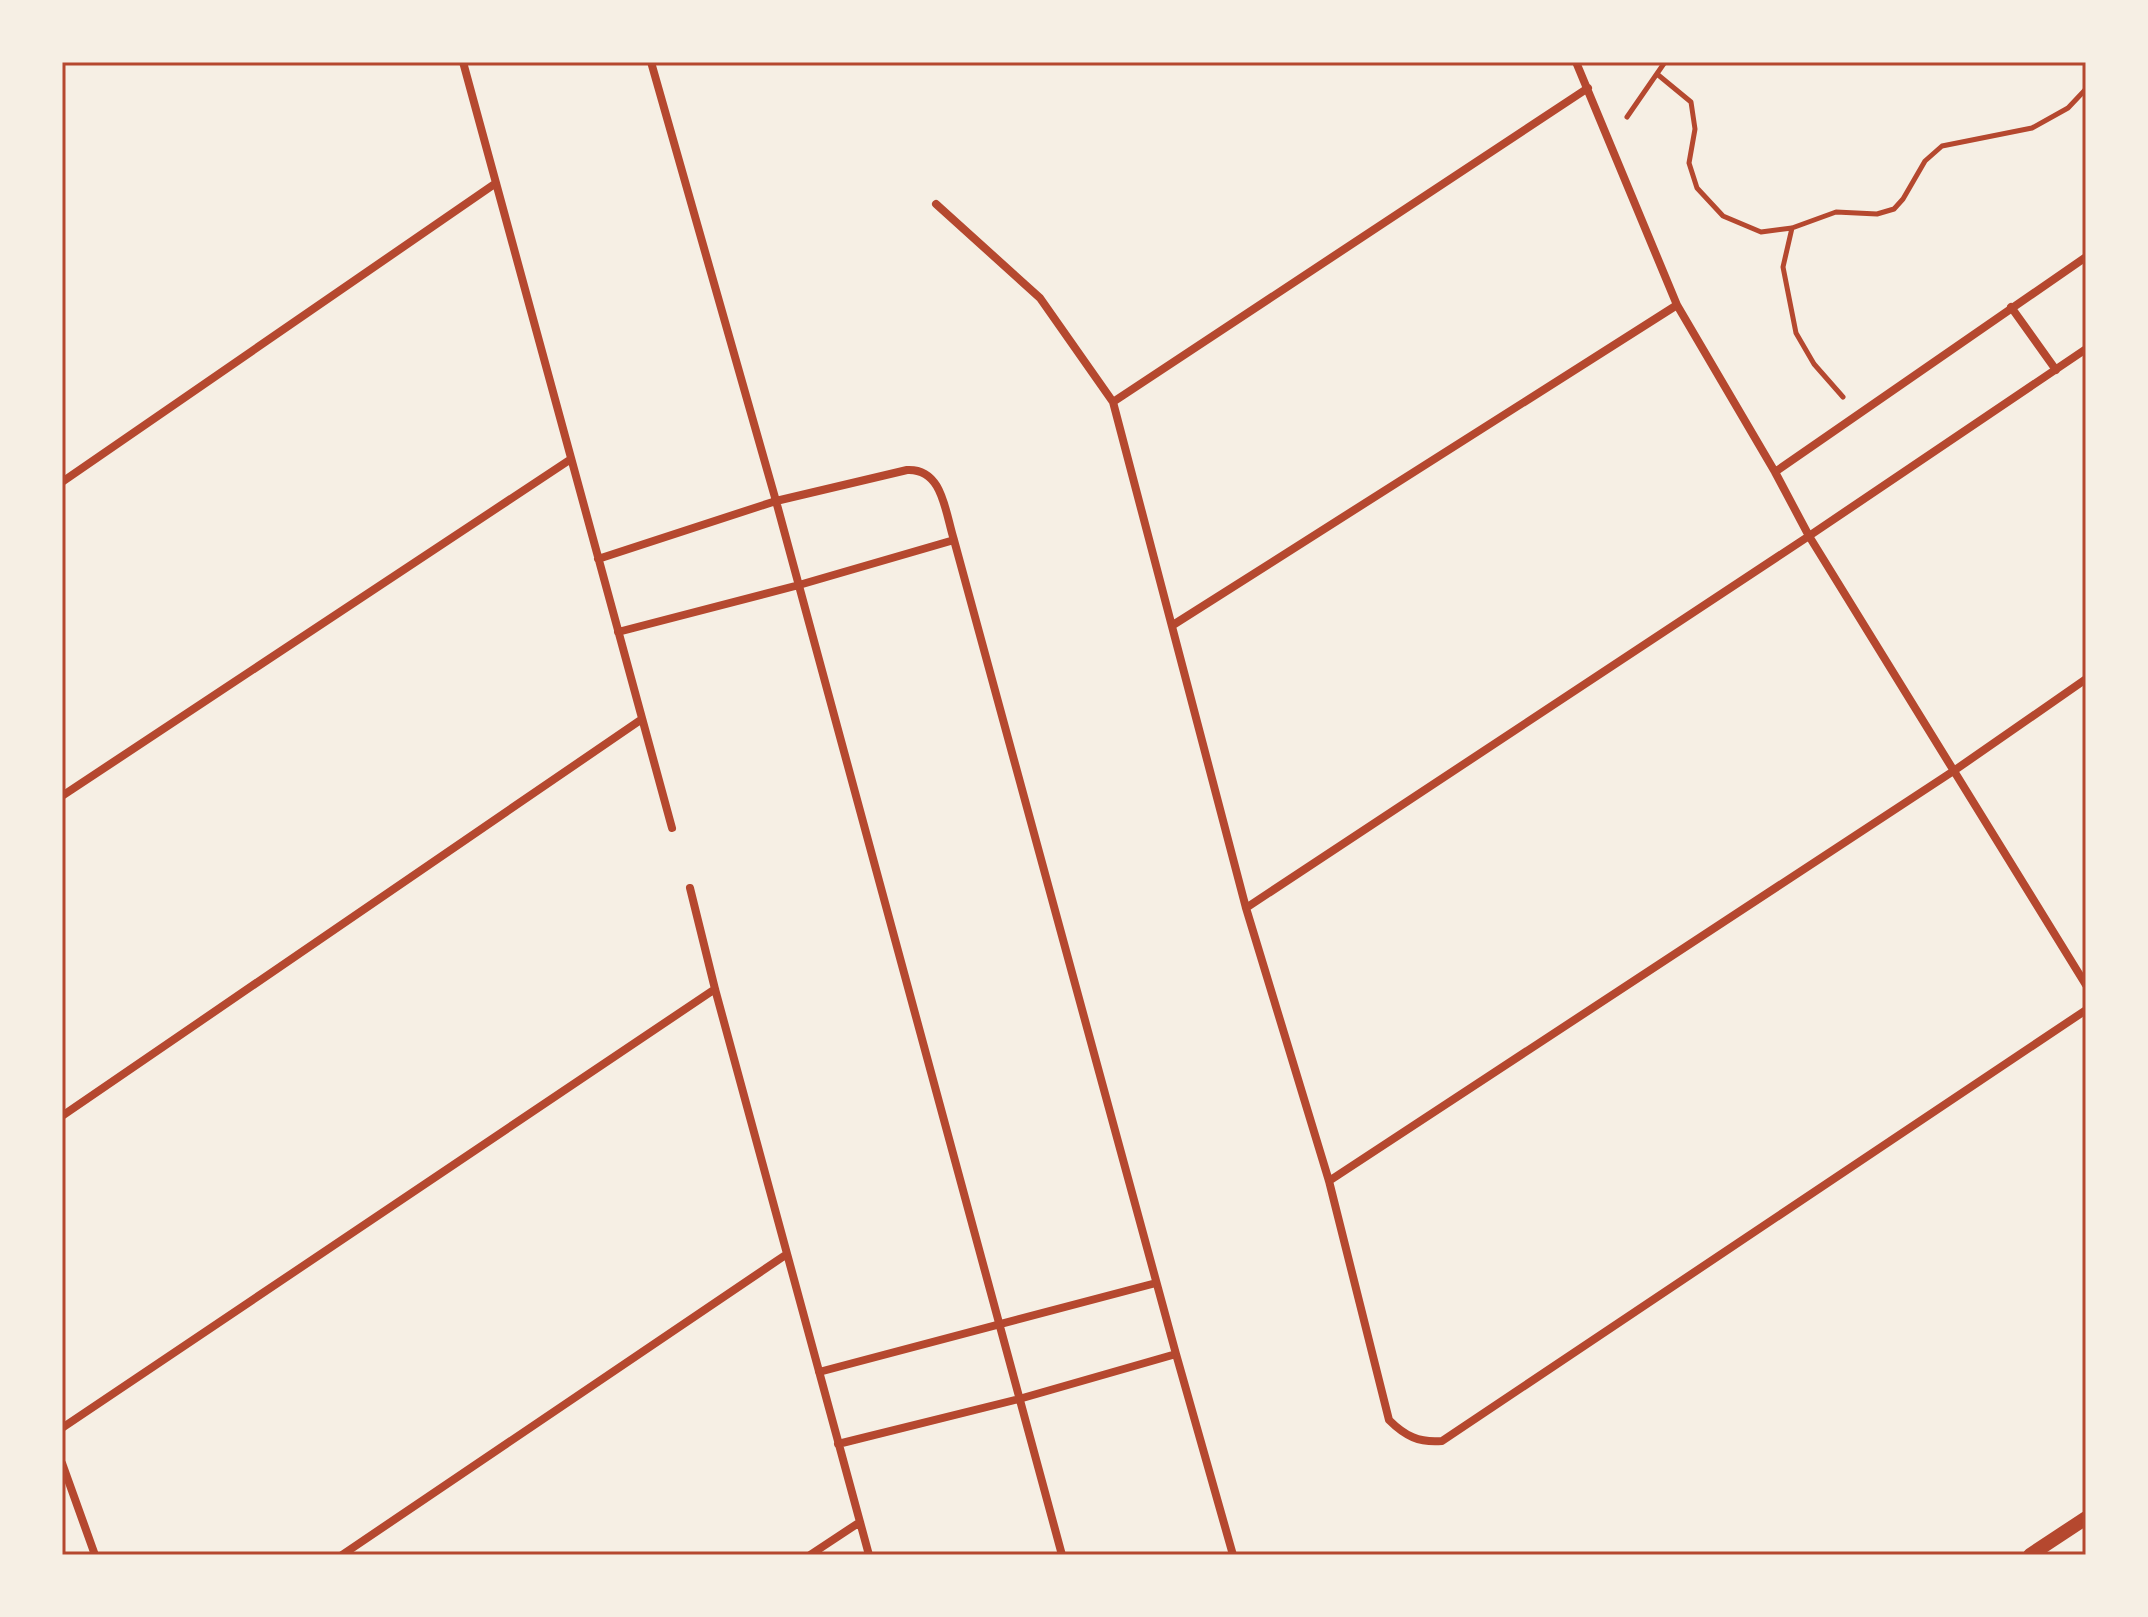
<svg xmlns="http://www.w3.org/2000/svg" width="2148" height="1617" font-family="Rubik,sans-serif">
<rect width="100%" height="100%" fill="#f6efe4"/>
<g fill="none" stroke-linecap="round" stroke-linejoin="round">
<!-- path -->
<path stroke="#b5482f" stroke-width="5" d="M1657,74L1691,102L1695,129L1689,163L1697,188L1723,216L1761,232L1792,228L1836,212L1877,214L1894,209L1903,199L1925,161L1942,146L2032,128L2068,108L2085,90L2086,86
M1627,117L1665,62
M1792,228L1783,267L1796,333L1814,364L1843,397"/>
<!-- minor -->
<path stroke="#b5482f" stroke-width="8" d="M463,62L672,828
M651,62L776,501L1062,1555
M1576,62L1677,305L1775,472L1809,536L2086,985
M936,204L1040,298L1113,402L1246,908L1329,1181L1389,1420C1405,1436 1419,1443 1442,1441L2086,1010
M2011,307L2056,370
M1113,402L1588,88
M1775,472L2086,257
M62,482L496,183
M598,559L776,501L907,470C943,468 945,512 954,540L1176,1354L1233,1555
M1173,625L1677,305
M618,632L799,585L954,540
M62,796L571,459
M690,888L715,989L869,1555
M1246,908L1809,536L2086,349
M62,1116L642,719
M1329,1181L1955,770L2086,679
M819,1372L1156,1283
M62,1428L715,989
M838,1444L1019,1399L1176,1354
M62,1463L95,1555
M342,1555L787,1254
M810,1555L860,1522"/>
<!-- tertiary -->
<path stroke="#b5482f" stroke-width="14" d="M2030,1555L2086,1518"/>
</g>
<!-- border -->
<rect width="2148" height="1617" fill="none" stroke="#f6efe4" stroke-width="128"/>
<rect x="64" y="64" width="2020" height="1489" fill="none" stroke="#b5482f" stroke-width="3"/>
</svg>
